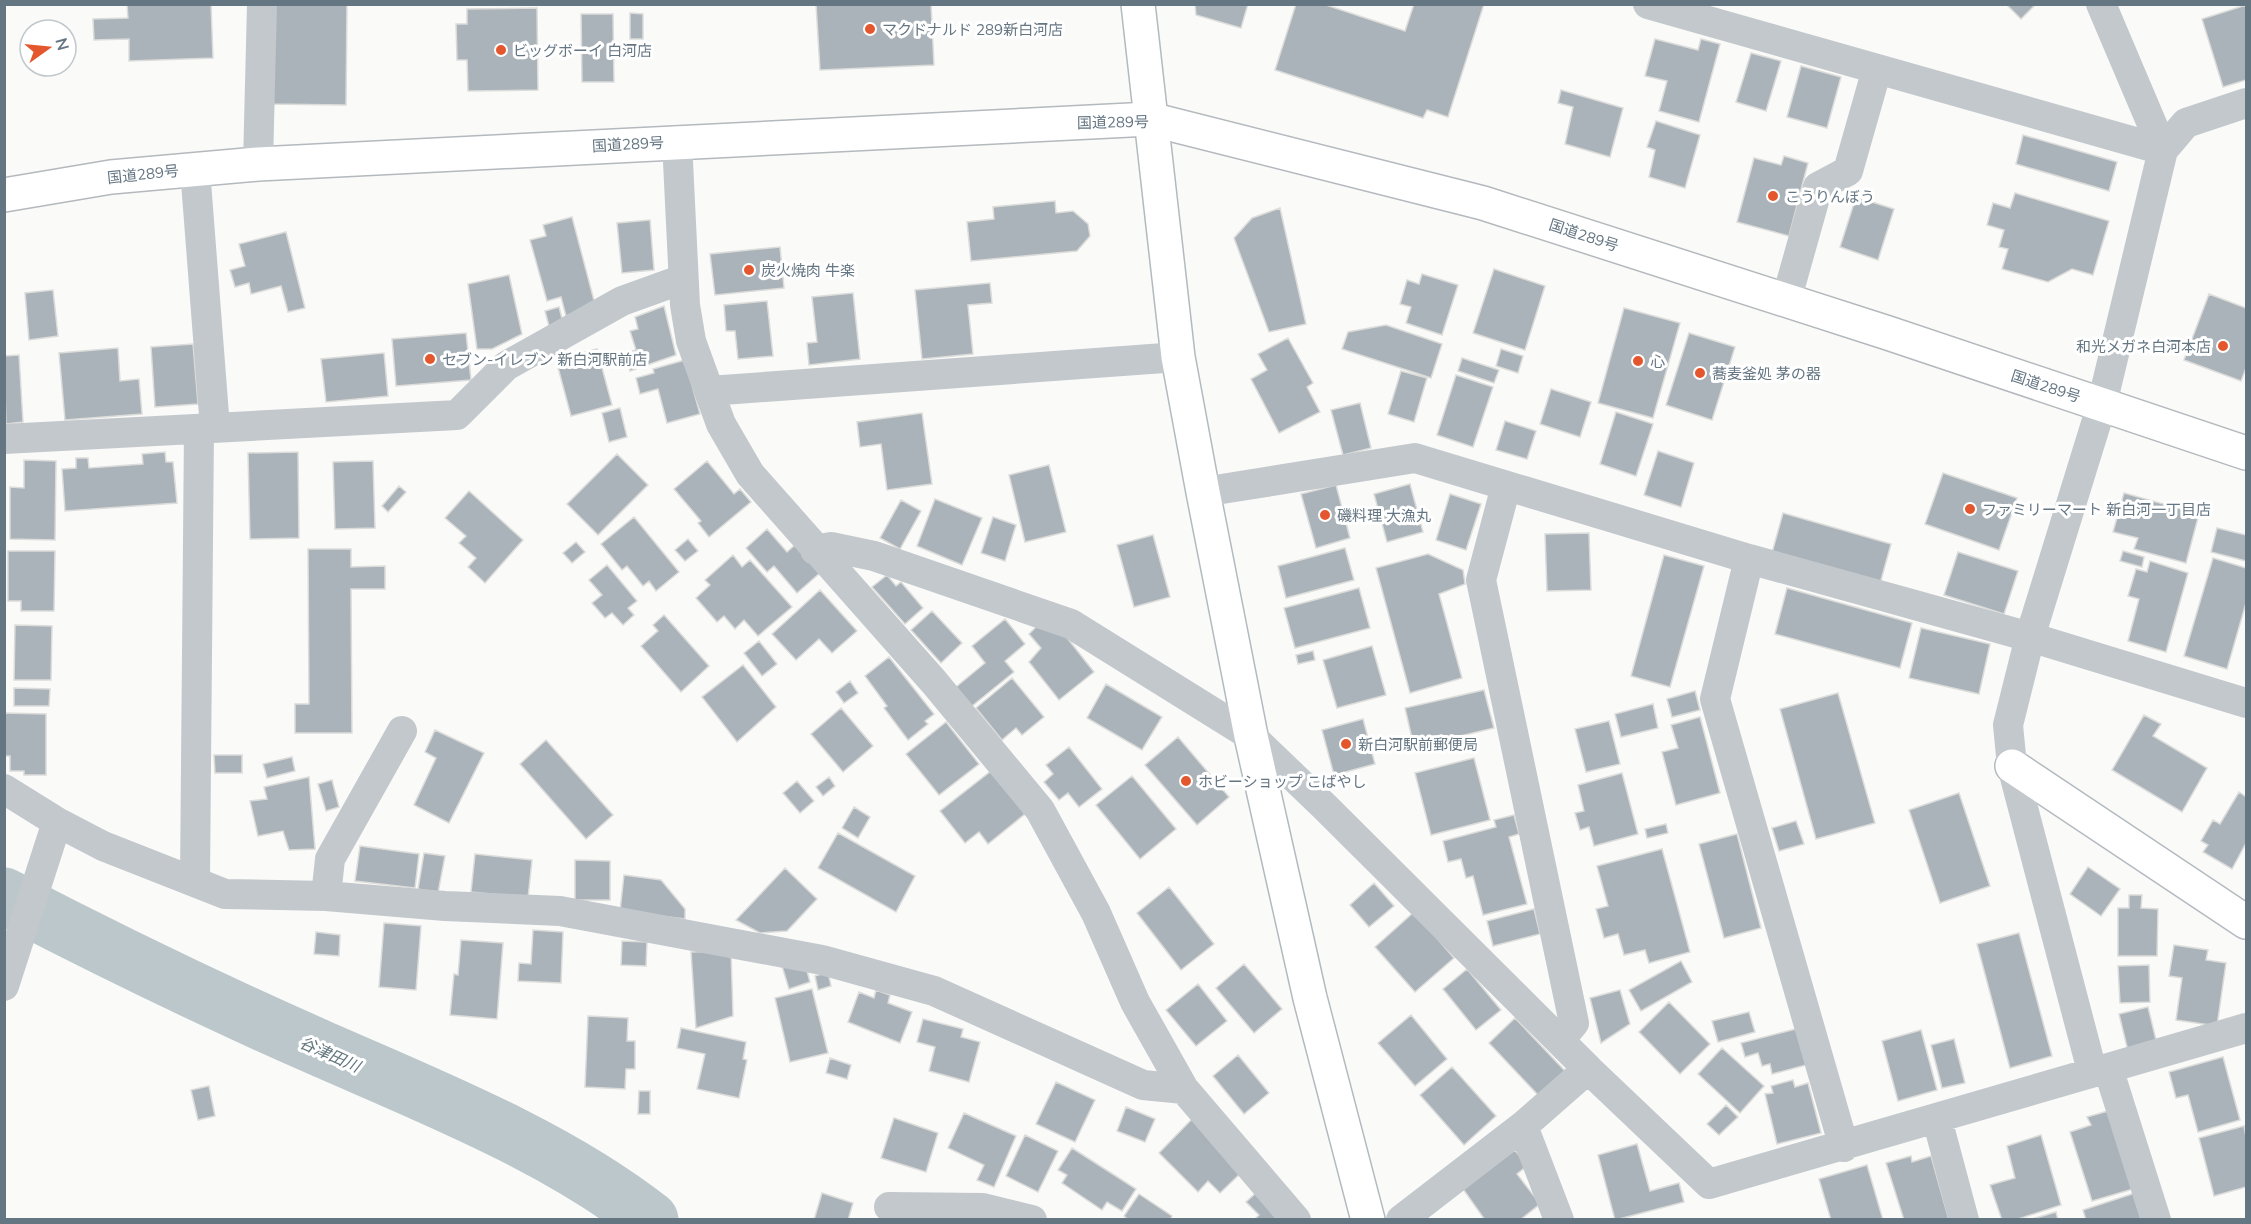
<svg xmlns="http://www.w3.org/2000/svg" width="2251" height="1224" font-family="Mulish,'Noto Sans JP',sans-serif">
<rect width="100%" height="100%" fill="#fafaf8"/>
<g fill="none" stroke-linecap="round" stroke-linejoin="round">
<!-- river -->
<path stroke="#bbc7cb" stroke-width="57" d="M4,896C108,950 213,1001 320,1048C429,1096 556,1146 650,1220"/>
</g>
<!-- building -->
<path fill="#aab3b9" stroke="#dcdcda" stroke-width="1.5" d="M127,4H211L213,58L129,61V39L94,40L93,19L128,18Z
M271,4H347L346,105L270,104Z
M816,4H931L934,65L820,70Z
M1195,4H1248L1241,28L1196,15Z
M1296,4H1323L1405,31L1414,4H1484L1448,117L1427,110L1423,118L1275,70Z
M2006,4H2036L2021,19Z
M2246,5V80L2223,87L2202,19Z
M537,8L538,90L468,91L467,60H457L456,24H467V9Z
M630,13L643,14V39H630Z
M581,14H613L614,82H582Z
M1655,39L1698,50L1701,39L1720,44L1699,122L1659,111L1667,81L1645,76Z
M1751,53L1781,61L1766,111L1736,102Z
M1801,66L1841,77L1827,128L1787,117Z
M1561,90L1623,108L1610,157L1565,144L1573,107L1558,103Z
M1656,121L1700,135L1685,188L1649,177L1655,150L1647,147Z
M2023,135L2117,162L2109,191L2016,164Z
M1784,156L1808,163L1789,236L1737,222L1754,158L1781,165Z
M2015,193L2109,221L2093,275L2072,269L2048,282L2002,269L2008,249L1999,247L2004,230L1987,225L1993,203L2010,208Z
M1856,197L1894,209L1878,260L1840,247Z
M1055,201L1056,213L1073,211L1088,224L1090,236L1077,251L971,261L967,222L994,219L993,207Z
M1280,208L1306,324L1269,332L1234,238L1252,218Z
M572,217L596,308L566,316L561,297L547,301L530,240L546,236L543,225Z
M650,220L654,270L622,273L617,223Z
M286,232L305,308L288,312L281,286L251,294L249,283L235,287L230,270L245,266L239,244Z
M780,247L784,288L715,295L710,254Z
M1494,269L1545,286L1525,350L1473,333Z
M1422,274L1458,285L1442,335L1406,323L1411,307L1400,304L1407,280L1419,284Z
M509,275L522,334L492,349H477L468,284Z
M990,283L992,303L968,305L973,354L922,359L915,290Z
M53,290L58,336L29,340L25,293Z
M853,293L860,359L809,365L807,343L817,342L812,297Z
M2209,294L2246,308V368L2241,381L2184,360Z
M767,301L773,356L738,359L735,331H726L724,305Z
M664,306L676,355L630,371L625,353L636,350L630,331L638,329L635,317Z
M559,307L564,326L550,330L545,311Z
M1624,308L1680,323L1653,418L1598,403Z
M1386,325L1442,344L1431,378L1342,349L1348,332Z
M466,333L471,380L396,386L392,339Z
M1689,333L1735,347L1712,420L1666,405Z
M1288,338L1313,383L1307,387L1320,412L1279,433L1251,379L1267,370L1258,354Z
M193,344L198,404L155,407L151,347Z
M118,348L120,381L139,379L142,414L65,420L59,353Z
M597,349L612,405L571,416L556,360Z
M1501,349L1523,356L1518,373L1496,366Z
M384,353L388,396L326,402L321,359Z
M19,355L23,422L6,424L4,356Z
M1462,358L1499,370L1494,383L1458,371Z
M685,360L700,414L667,423L658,389L640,394L636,378L654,373L653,369Z
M1401,371L1427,378L1414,422L1388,414Z
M1456,375L1493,387L1473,447L1437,435Z
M1551,389L1591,402L1580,437L1540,424Z
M1360,403L1371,448L1343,455L1331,410Z
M620,408L627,437L609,442L602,413Z
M1616,412L1653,424L1636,476L1600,464Z
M922,413L932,484L887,490L881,444L860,447L857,422Z
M1505,421L1536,431L1527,459L1496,450Z
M1658,451L1694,463L1681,507L1644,495Z
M165,452L166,462H173L177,503L65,511L62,469L76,468V458H88L89,468L143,464L142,454Z
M298,452L299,538L250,539L248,453Z
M617,454L648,485L598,535L567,504Z
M24,460L56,461L55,540L10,539V487L24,488Z
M373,461L375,528L335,529L333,462Z
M707,461L734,494L740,489L751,502L709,537L698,523L701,521L674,489Z
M1049,465L1066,532L1025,542L1009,475Z
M1943,473L2017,498L1999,550L1925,524Z
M1410,484L1423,532L1387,542L1374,494Z
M1336,485L1350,538L1316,548L1301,494Z
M399,486L406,492L388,512L382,506Z
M469,491L523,540L485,583L468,567L476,558L459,543L466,536L445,518Z
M2124,493L2199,514L2186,563L2134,549L2138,538L2113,532Z
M1450,494L1481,504L1466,550L1436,540Z
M935,499L982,518L962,565L917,546Z
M901,500L921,511L900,549L880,538Z
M1783,513L1891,544L1878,591L1770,560Z
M634,517L679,572L656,591L649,581L643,586L627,566L622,570L601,544Z
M993,517L1016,525L1005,561L981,553Z
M2217,528L2246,535V561L2211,552Z
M767,529L787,552L796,544L821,572L797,593L774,566L767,572L746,548Z
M1589,533L1591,590L1547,591L1545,534Z
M1153,535L1170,597L1134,607L1117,545Z
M688,539L698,551L685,561L675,550Z
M576,542L585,552L572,563L563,553Z
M1345,548L1354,580L1286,598L1278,566Z
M308,549H351V567L385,566V589H351L352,733H295V704H309Z
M8,551H55L54,611H21V601H8Z
M2123,551L2144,557L2142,567L2120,561Z
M1958,552L2018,571L2004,614L1944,595Z
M1428,554L1463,570L1465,584L1439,594L1462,678L1410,693L1376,568Z
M733,555L742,567L750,560L792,607L758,636L744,620L735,629L724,616L717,622L696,598L710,585L705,580Z
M1664,555L1704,566L1670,687L1631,676Z
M2213,558L2246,568V603L2227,669L2184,656Z
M2150,561L2188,573L2166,652L2128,641L2139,599L2128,596L2136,569L2147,572Z
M607,565L637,601L628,608L634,615L623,625L612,613L605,618L592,603L602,595L589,580Z
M887,575L896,586L901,582L923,608L905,624L872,587Z
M1359,588L1370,628L1295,648L1284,608Z
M1787,588L1912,623L1900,668L1775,634Z
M820,590L857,631L832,653L819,639L796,660L772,634Z
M932,611L962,643L941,663L911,630Z
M664,615L709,666L681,692L641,646L658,631L653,625Z
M1005,619L1025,644L1005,661L1014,672L972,706L956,687L985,663L972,646Z
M15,625L52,626L51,680H14Z
M1036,627L1064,634L1094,672L1059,700L1029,662L1041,648L1029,634Z
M1921,628L1990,644L1979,694L1909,678Z
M759,641L777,664L762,676L744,653Z
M1372,646L1386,695L1337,708L1323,660Z
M1313,651L1315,660L1298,664L1296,655Z
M889,657L934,714L925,721L928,724L908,740L884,708L887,706L865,676Z
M743,665L776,707L737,742L702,697Z
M1012,678L1044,717L1022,735L1016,728L1002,740L976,708Z
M850,681L858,693L844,703L836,692Z
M1106,684L1162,717L1142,750L1087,718Z
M14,688L50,689L49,706H14Z
M1484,690L1494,728L1414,747L1405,708Z
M1695,691L1700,710L1672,717L1667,699Z
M1838,693L1875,823L1816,839L1780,709Z
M1653,704L1658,728L1621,737L1615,714Z
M841,708L873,746L843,772L811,734Z
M4,713L46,714V775H24V771H10V756H4Z
M2144,715L2161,724L2153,736L2207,768L2182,812L2112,770Z
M1700,717L1720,793L1676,805L1662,752L1678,748L1671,725Z
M1363,719L1375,764L1334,775L1322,730Z
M1609,721L1620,764L1586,772L1575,729Z
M946,722L979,764L939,795L906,754Z
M435,730L484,753L449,823L414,805L436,758L425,752Z
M1178,737L1229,797L1197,825L1145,765Z
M546,740L613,815L586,839L520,764Z
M1069,747L1102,789L1079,807L1068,793L1059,800L1044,782L1053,774L1046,765Z
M214,755H242V773H215Z
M292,757L295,771L267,778L263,764Z
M1474,758L1490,820L1431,835L1415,773Z
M991,771L1025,814L988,844L979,832L965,843L940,811Z
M1622,773L1638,834L1594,846L1589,827L1580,830L1575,813L1584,811L1578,785Z
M1132,776L1176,829L1140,859L1096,805Z
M309,777L315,849L289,850L283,831L258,836L250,801L267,799L264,787Z
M829,777L835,786L823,796L816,787Z
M332,780L339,807L326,811L318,784Z
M797,781L814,801L800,813L783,793Z
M2239,792L2246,797V843L2232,869L2203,852L2208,845L2201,841L2213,820L2220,824Z
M1959,793L1990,886L1940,903L1909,810Z
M854,807L870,817L858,838L842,828Z
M1514,815L1519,834L1509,837L1527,904L1483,915L1473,876L1466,878L1461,859L1448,862L1443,841L1496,827L1494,820Z
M1796,821L1804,844L1779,851L1772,828Z
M1666,824L1668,833L1647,838L1645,829Z
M838,833L915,876L896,912L818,868Z
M1737,834L1761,928L1724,938L1699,844Z
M360,846L419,854L415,888L355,881Z
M1662,849L1690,952L1649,963L1645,950L1624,955L1618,934L1604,938L1596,909L1608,906L1597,866Z
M424,853L445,856L438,893L418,889Z
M475,854L532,860L528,898L471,892Z
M575,860L610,861V900H575Z
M2088,867L2120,889L2101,916L2070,894Z
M785,868L817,899L787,931L760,933L736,920Z
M624,875L661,880L685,909V919L620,911Z
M1374,883L1394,906L1369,927L1350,905Z
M1169,887L1214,944L1181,970L1137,913Z
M2129,895H2142L2141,908L2158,909L2157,956H2118V908H2129Z
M1534,909L1540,934L1493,946L1487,921Z
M1414,912L1454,958L1415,992L1375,947Z
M384,923L421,926L416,990L379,987Z
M533,930L563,932L561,983L518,981L519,963L531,964Z
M316,932L340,935L339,956L314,954Z
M2019,933L2052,1056L2010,1068L1977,944Z
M461,940L503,943L497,1019L450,1015L454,974L458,975Z
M622,941L647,942L646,966L621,965Z
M2174,945L2208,950L2206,960L2226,963L2217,1026L2176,1020L2182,978L2169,976Z
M731,951L733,1016L696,1028L691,952Z
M1681,961L1692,982L1641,1011L1629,990Z
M1244,964L1282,1009L1254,1033L1216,988Z
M2149,965L2150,1002L2120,1003L2118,966Z
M782,966L806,967L810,982L789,989Z
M1467,969L1501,1010L1476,1030L1443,989Z
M828,972L831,986L818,990L815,976Z
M1198,984L1227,1021L1196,1046L1166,1010Z
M812,989L828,1053L790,1062L775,998Z
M876,990L890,995L888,1003L912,1012L900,1043L848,1022L859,992L874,998Z
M1620,990L1630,1024L1601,1043L1590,998Z
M1669,1002L1710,1044L1680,1074L1639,1032Z
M2148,1007L2157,1044L2128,1051L2119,1014Z
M1749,1012L1755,1032L1718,1042L1712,1021Z
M1411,1015L1447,1059L1415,1086L1378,1043Z
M588,1016L628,1018L627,1041H635V1069H626L625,1089L585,1087Z
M1515,1018L1565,1071L1539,1096L1489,1043Z
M923,1019L963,1029L961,1037L980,1042L969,1082L929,1071L935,1047L917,1042Z
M681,1028L746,1042L743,1059L747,1060L739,1098L697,1089L705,1054L677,1048Z
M1796,1029L1806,1065L1772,1074L1770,1064L1762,1066L1758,1053L1745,1057L1741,1043Z
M1921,1030L1937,1090L1898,1101L1882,1041Z
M1954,1039L1965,1083L1942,1088L1931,1045Z
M1722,1048L1764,1086L1740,1113L1698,1074Z
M1238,1055L1269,1093L1244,1114L1213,1076Z
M2223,1057L2240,1120L2198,1132L2188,1095L2176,1098L2169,1072Z
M830,1058L851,1065L847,1079L826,1073Z
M1452,1067L1496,1116L1464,1145L1420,1095Z
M1793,1080L1795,1087L1808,1083L1821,1133L1777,1144L1765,1094L1773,1093L1771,1086Z
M1056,1082L1095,1100L1075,1142L1036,1124Z
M209,1086L215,1116L198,1120L191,1090Z
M639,1091H650V1114H638Z
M1726,1105L1738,1117L1719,1135L1707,1124Z
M1126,1107L1155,1119L1145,1142L1117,1131Z
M2108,1111L2133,1189L2092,1201L2070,1132L2091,1125L2087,1117Z
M964,1113L1016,1136L994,1187L977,1180L984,1165L948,1148Z
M894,1118L938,1133L926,1172L881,1158Z
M1193,1118L1245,1169L1220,1193L1208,1181L1198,1192L1159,1153Z
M2244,1126L2246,1137V1187L2214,1196L2199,1138Z
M1025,1135L1058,1151L1038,1192L1006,1176Z
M2041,1135L2061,1205L2015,1220H2002L1990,1185L2015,1178L2007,1146Z
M1637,1144L1650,1191L1679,1183L1684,1202L1615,1220L1598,1155Z
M1072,1148L1136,1189L1122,1211L1107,1202L1102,1210L1062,1183L1067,1175L1058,1170Z
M1515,1150L1527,1166L1517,1174L1540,1204L1520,1220H1485L1463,1189Z
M1911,1156L1912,1162L1931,1156L1949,1220H1904L1886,1163Z
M1867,1165L1883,1220H1831L1819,1179Z
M1259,1190L1286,1220H1254L1259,1215L1246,1202Z
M822,1193L853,1203L848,1220H814Z
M2135,1193L2143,1220H2086L2083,1210Z
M1139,1194L1172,1216L1170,1220H1129L1124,1216Z
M2056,1212L2058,1220H2029Z"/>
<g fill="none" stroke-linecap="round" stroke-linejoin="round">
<!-- secondary casing -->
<g stroke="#b3babf" stroke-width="36">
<path id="secondary" d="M1138,4L1178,357L1203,492L1251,736L1310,998L1368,1220
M2012,766L2246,922"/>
</g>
<!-- highway casing -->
<g stroke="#b4b9bd" stroke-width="36">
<path id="highway" d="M4,195L111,177L258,164L1150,119L1483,203L1888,333L2246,453"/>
</g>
<!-- street -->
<path stroke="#c3c8cc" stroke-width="30" d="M1648,4L2163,150
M2101,4L2163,150
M677,141L685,305L691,341L721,424L750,474L934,682L1040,810L1096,913L1135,1002L1184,1089L1296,1220
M258,164L262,4
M195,169L215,428
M1786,301L1818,187L1848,171L1877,69
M709,391L1178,357
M4,439L457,415L506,366L622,301L683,279
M1506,486L1481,580L1574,1023L1560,1040
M1203,492L1415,458L1749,559L2030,637L2246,703
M815,550L831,547L874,556L1071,624L1251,736L1324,806L1588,1069L1709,1184L2246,1028
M1749,559L1715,699L1844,1147
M4,789L57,822L103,846L225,894L326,896L445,906L560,911L822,960L934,991L1143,1085L1184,1089
M195,880L199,429
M326,896L330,859L402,731
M4,986L57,822
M2108,1068L2156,1220
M2092,1071L2012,766L2008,725L2030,637L2102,404L2163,150L2186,123L2246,103
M1937,1119L1964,1220
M1523,1126L1559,1220
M889,1207L983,1208L1032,1220
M1401,1220L1523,1126L1588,1069"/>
<!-- secondary -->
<use href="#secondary" stroke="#fff" stroke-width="33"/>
<!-- highway -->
<use href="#highway" stroke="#fff" stroke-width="33"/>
</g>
<!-- markers -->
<g fill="#e4572e" stroke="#fff" stroke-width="2">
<circle cx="870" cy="29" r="6"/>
<circle cx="501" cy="50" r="6"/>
<circle cx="1773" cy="196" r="6"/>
<circle cx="749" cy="270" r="6"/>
<circle cx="2223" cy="346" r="6"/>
<circle cx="430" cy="359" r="6"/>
<circle cx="1638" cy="361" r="6"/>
<circle cx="1700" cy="373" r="6"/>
<circle cx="1970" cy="509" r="6"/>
<circle cx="1325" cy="515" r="6"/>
<circle cx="1346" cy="744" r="6"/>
<circle cx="1186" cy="781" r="6"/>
</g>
<g text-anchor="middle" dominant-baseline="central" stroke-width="6" stroke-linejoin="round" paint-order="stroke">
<!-- poi labels -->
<g font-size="15" fill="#657683" stroke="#fff" text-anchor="start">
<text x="882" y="29">マクドナルド 289新白河店</text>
<text x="513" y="50">ビッグボーイ 白河店</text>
<text x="1785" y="196">こうりんぼう</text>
<text x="761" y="270">炭火焼肉 牛楽</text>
<text x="2211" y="346" text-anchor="end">和光メガネ白河本店</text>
<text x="442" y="359">セブン‐イレブン 新白河駅前店</text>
<text x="1650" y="361">心</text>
<text x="1712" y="373">蕎麦釜処 茅の器</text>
<text x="1982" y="509">ファミリーマート 新白河一丁目店</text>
<text x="1337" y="515">磯料理 大漁丸</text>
<text x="1358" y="744">新白河駅前郵便局</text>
<text x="1198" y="781">ホビーショップ こばやし</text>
</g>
<!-- street labels -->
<g font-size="15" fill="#657683" stroke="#fff">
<text transform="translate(1113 122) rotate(-1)">国道289号</text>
<text transform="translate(628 144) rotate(-3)">国道289号</text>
<text transform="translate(143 174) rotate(-6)">国道289号</text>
<text transform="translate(1584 235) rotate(18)">国道289号</text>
<text transform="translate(2046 386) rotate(18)">国道289号</text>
</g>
<!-- water labels -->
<g font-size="16" font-style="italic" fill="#60757c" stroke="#fff">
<text transform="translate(330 1054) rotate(24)">谷津田川</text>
</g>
</g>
<!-- border -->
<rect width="2251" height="1224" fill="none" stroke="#657683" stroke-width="12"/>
<!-- north arrow -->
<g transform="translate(48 48) rotate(75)"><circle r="28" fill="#ffffff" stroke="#c1c8cd" stroke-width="1.5"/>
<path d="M0-4.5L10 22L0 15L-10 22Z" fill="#e4572e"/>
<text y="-9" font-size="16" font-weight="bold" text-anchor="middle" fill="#657683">N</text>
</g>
</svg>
